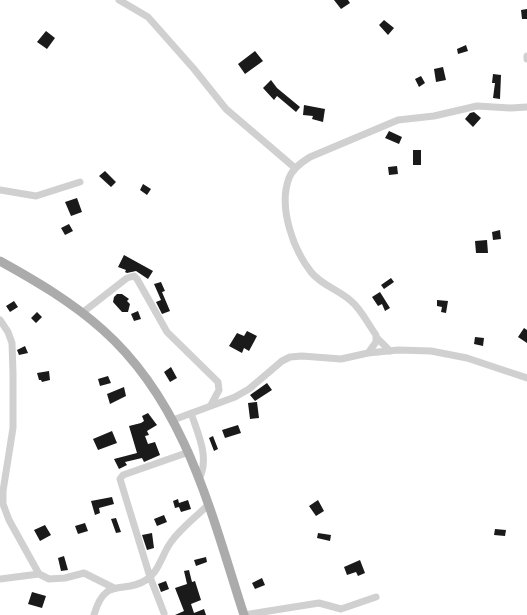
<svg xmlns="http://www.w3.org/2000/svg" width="527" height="615" font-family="Helvetica,sans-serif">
<rect width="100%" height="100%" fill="#fff"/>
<!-- building -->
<path fill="#1a1a1a" d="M334,0H348L350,3L341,9Z
M527,9V19H522L521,10Z
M384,20L394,28L388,35L379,25Z
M46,31L55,38L47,49L37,42Z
M466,45L468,51L458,54L457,49Z
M255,51L263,61L245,74L238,64Z
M443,67L446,80L436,82L434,69Z
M493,74L501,75L500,99L493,98L495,83H492Z
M421,76L425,83L419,87L415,79Z
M271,80L277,88L300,107L296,112L277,96L274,100L263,88Z
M304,105L325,109L323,122L312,119L313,116L303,115Z
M474,112L481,118L473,127L465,119L470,113Z
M389,131L402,137L399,144L385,138Z
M413,150H421V165H413Z
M397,166L398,174L389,175L388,167Z
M105,171L116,182L111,187L99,176Z
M143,184L151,189L147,195L140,190Z
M77,198L82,212L71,216L65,202Z
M69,224L73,231L65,235L61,228Z
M500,230L501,239L493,240L492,232Z
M487,240L488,253H476L475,241Z
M124,255L153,271L148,279L136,271L127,273L125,272L126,270L118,267Z
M391,278L394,282L384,289L381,285Z
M161,282L165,291L162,292L170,311L162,314L156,302L161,300L154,284Z
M380,292L390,308L385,311L382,304L378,306L372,297Z
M117,294H122L129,299L127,301L130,304L128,312H122L113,302L114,297Z
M437,300L448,301L446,313L441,312L442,307L437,306Z
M14,301L18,307L10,312L6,306Z
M138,311L141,319L134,321L131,314Z
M37,312L42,317L36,323L31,318Z
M524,328L527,330V343L518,337Z
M247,331L257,336L249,351L244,348L242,353L229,346L237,333L244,336Z
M475,337L484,338L483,346L474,344Z
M25,346L28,353L19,355L17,350Z
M171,367L177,378L170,382L164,372Z
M49,371L50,380L42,382L41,380H39L37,373Z
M108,376L111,383L100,386L98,379Z
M267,383L272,390L255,401L250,395Z
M124,387L126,396L110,404L107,394Z
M257,402L259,418L250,419L248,403Z
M148,413L157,425L147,431L149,435L145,436L148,444L155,442L160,455L144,462L142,458L125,462L127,465L119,469L114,459L137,453L129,426L141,423L144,421L142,416Z
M238,425L241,433L225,438L222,430Z
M112,431L117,443L98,450L93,439Z
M213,436L218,449L214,451L209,438Z
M112,497L114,504L99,508L100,513L95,515L91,501Z
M178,499L179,503L188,500L191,509L181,512L179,507L175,508L173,501Z
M318,500L324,511L316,516L309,506Z
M164,515L167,522L157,526L154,519Z
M116,518L121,532L116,533L111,519Z
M85,523L88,531L78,534L75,526Z
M45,525L51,535L40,541L34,530Z
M495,529L506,530L505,536L494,535Z
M152,533L154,548L147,550L142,535Z
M318,533L331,535L330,541L317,538Z
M64,556L68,570L61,571L58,558Z
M206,557L207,562L196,566L194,560Z
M360,560L365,573L358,576L356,572L347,575L344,567Z
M189,570L192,582L195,581L201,600L191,604L194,613L204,609L206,615H175L184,611L175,588L187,584L184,571Z
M262,578L265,585L255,589L252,583Z
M166,581L169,589L161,592L158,584Z
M32,592L46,596L42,608L28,604Z"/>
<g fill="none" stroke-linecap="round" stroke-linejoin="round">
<!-- minor -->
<path stroke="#d0d0d0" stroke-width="7" d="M119,0L148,17L194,69L226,109L295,168
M527,56V59
M0,190L36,196L80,182
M82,313L127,278L134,276L137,279L167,332L218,382L219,390L211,405
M0,320L8,332L12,343L13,373V428L3,491V504L9,520L39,574L49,579L65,578L84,573L114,588
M377,338L390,351
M368,353L376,342V335C368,324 361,309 351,301C339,290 321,285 311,272C293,249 278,207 289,178C293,168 302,162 310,157L398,120L434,116L477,106L511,108L527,107
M191,413C198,434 210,458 199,479
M173,420L235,397L249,389L282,361L290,357L302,356L341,359L368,353L398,350L431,351L467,358L527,378
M0,579L39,574
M164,613L150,577L120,479L123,475L189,452
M94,615C105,575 124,595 146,580C159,572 162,554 171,542C181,528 196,517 208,505
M244,615L319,603L341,609L376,597"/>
<!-- major -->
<path stroke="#ababab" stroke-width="9" d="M0,261C36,281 72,302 103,330C186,404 211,513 244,615"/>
</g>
</svg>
